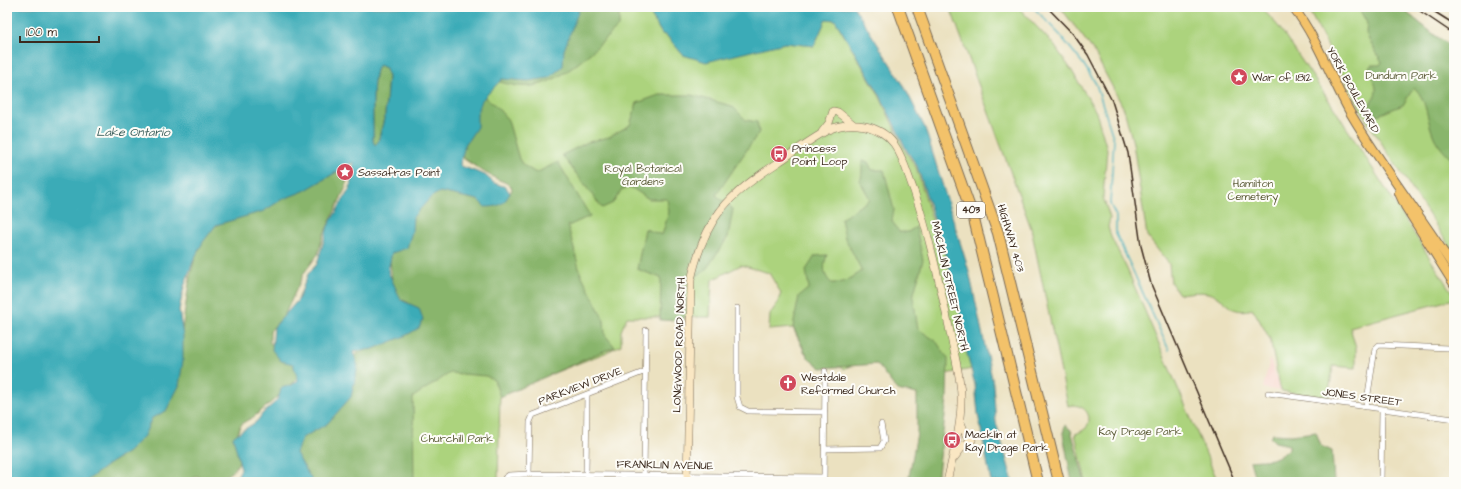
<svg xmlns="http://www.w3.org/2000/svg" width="1461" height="489" font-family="'Architects Daughter',sans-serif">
<rect width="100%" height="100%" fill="#fdfcf7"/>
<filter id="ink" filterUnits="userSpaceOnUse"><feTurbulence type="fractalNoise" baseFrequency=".025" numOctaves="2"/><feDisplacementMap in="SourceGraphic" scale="8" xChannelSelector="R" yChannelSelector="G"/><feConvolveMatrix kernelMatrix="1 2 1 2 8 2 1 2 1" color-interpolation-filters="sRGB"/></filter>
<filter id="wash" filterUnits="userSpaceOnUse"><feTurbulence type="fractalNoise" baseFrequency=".012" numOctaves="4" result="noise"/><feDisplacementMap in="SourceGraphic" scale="16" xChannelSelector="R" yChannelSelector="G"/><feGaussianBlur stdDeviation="0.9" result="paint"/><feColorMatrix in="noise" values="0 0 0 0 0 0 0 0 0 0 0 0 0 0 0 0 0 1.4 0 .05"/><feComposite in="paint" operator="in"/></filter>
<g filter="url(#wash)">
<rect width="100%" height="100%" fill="#ebe1c0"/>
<!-- built -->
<path fill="#f7d1c8" d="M1452,352H1454V382L1451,381Z
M1270,359L1281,391L1263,388Z
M1454,388V416L1448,415Z"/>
<!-- green -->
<path fill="#acd37d" stroke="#747e4e" d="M580,7H646L662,34L667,36L683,55L756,49L785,43L814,46L826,19L835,20L878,93L905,151L916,167L935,229L938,230L951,279V287L956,297L961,317L964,342L972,369L913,380L878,358L861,360L844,369L805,353L793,328L769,330L770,314L777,304L781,293L769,273L741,265L712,280L710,317H627L621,331V345L605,353L500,394L498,482H317L364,374L355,346L395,343L489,209L519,189L496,177L487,169L475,166L462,158L484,94Z
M950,7H1018L1054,45L1072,71L1096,112L1107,149L1103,197L1110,218L1108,227L1111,237L1127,269L1218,482H1086L1075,434C1078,433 1083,431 1086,428C1095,415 1082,402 1068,406L1031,228Z
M1060,7H1261L1279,27L1334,108L1454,296V299L1350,327L1356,348V368L1333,366L1328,398L1281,391L1270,339L1253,309C1230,315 1232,304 1214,295C1204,290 1190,293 1179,294L1171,283L1169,264L1147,236L1133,143L1124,109L1093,50Z
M1307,7H1400L1437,37L1454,47V253L1367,121Z"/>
<!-- forest -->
<path fill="#89b56c" stroke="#627045" d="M577,7H625L619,12V26C594,49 557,91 519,86C510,85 501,82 492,80Z
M1358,7H1400L1437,37L1454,47V162C1447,155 1438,146 1434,137C1426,119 1428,101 1414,87L1403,105L1378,115L1371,111L1369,106C1380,89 1377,87 1368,70L1371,65H1380L1382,62L1369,40L1366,33L1367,23Z
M379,65L386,68L388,77L385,115L378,142L375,145L373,141C374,126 370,73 379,65Z
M480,94L495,105L508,120L519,159L523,165L536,173L558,162L590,216L568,226L580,272L604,320L605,335L615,347L601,352L500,397L494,380L486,376L450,373L413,397L414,482H301L290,441L353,357L407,324L415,314L409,303L398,298L392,281L390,260L391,248L421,202L444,189L498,199L511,192L512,188C506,181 502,182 495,178C483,172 471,164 461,155Z
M659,95H691L732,106L746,120L757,122L759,132L716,195L733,209L728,237L705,271L686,282L684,321L660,320L661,278L637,269L645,229L662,235L669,212L667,199H649L632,188L622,189L613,203L602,208L562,155L588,142L609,137L630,125L637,103Z
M863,160L868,162L872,170H884L894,210L892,221L899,232H908L916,227L923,260L913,297L918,329L936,341L948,359L947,399L937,482H908L917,433V394L897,390L877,364L821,368L809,359L793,327L799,296L809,288L806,270L815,256L827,255C823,266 823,275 831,283C843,284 852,278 862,271L845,238L841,219L870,199L860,181C863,174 861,168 863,160Z
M346,163L348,169L346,187L323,236L318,254L304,273L284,316L270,331V343L293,359L298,376L294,382C281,393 269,405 256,415C252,419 245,420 241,425C229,444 253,461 225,476C212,484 210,482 197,476L192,479V482H82L176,372L190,276L197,250L212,228L242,211Z
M1065,425L1071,430L1085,482H1072L1063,434Z
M1316,432L1321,446L1332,451L1334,482H1256L1250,461C1268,459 1274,462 1289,449V445L1275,442L1270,437L1273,434L1291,435Z"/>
<!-- water -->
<path fill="#3aabb7" stroke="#3a6a6a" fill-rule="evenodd" d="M7,7H580L564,50L563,66L549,78L528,81L502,79L482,100L477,114V127L465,145L460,164L461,166L485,175L494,183L506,187L510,193C504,205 498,207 485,207L478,200L440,192L431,197L413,217L412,232L407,248L392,253L388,271L401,300L419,308L423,319L419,328L405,336L373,349L353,352L358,366L351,397L327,424L302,438L296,453L313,482H234L241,469L233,437C240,431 251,426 257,421C260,418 262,413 265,411C274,403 279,401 281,388L292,385L298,380L293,364L281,361L272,350L274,327L298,300L308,274L317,264L328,226L350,188L354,162L304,191L281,200L264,211L216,225L203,242L194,259L184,287L179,310L183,336V361L179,386L166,411L152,418L144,436L128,452L109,464L85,482H7ZM379,65L386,68L388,77L385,115L378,142L375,145L373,141C374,127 370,73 379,65Z
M646,7H854L903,84L925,128L969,271L993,383L996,422L1013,482H991L978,414L975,385L964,342L961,317L956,297L951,287L949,266L917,166L907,151L879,93L835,20L826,19L814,46L785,43L706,62L683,55L667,36L662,34Z"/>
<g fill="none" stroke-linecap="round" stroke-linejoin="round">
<!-- stream -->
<path stroke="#3aabb7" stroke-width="1.5" d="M1034,8L1060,35L1084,65L1096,84L1114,140L1110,204L1116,216V234L1169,350"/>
</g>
</g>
<g filter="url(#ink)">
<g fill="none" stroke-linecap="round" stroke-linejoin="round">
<!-- street casing -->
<g stroke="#796a57" stroke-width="6">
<path id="street" d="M737,308V397L740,407L748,411L825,412
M1268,393L1454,419
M1366,407L1375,349L1379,345L1448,348L1454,346
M824,449L880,448L884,441L881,424
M529,474L530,422L533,415L646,371
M586,474L587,394
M644,475L646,330
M505,482V478L509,475L529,474L824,477
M562,482V474
M623,482V475
M824,482L825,371
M1381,482L1382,409"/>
</g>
<!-- secondary casing -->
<g stroke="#796a57" stroke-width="8">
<path id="secondary" d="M822,132L829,123L833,111L838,112L853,124
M954,458L964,445L972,440L966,435L960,420
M687,482L691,280C705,217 727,196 779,162C795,151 811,139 828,130C849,121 879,123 894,144C904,158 908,176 914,191C929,235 939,281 949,327C953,349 960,372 961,395C962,424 953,454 947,482"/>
</g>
<!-- primary casing -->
<g stroke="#796a57" stroke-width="10">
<path id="primary" d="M1293,7C1318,39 1331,79 1351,114C1383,168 1421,216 1454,268
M1399,193L1405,206L1454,284"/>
</g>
<!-- highway casing -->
<g stroke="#796a57" stroke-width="12">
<path id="highway" d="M898,7L974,219L1038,482
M917,7L998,233L1059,482"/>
</g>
<!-- street -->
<use href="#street" stroke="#fff" stroke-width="5"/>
<!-- secondary -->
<use href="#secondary" stroke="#fae7c3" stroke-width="7"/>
<!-- primary -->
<use href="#primary" stroke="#f3c26a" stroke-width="8"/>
<!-- highway -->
<use href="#highway" stroke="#f3c26a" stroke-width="10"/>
<!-- rail -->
<path stroke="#3b2a1e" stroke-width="1.5" d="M1047,7L1073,34L1088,55L1112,101L1128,153L1141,246L1151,284L1235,482
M1414,7L1454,34
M1427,7L1454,24"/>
</g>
</g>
<!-- icons -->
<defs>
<g id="sight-disc" transform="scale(0.9)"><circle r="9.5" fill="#d1495b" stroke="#fdfcf7"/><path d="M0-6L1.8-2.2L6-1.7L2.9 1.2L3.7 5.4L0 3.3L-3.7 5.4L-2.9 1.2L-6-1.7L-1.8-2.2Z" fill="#fff"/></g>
<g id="bus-disc" transform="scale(0.9)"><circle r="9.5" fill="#d1495b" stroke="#fdfcf7"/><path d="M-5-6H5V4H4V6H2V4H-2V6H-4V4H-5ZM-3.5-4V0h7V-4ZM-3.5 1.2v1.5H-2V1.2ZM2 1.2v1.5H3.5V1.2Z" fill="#fff"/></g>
<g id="church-disc" transform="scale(0.9)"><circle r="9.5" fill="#d1495b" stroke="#fdfcf7"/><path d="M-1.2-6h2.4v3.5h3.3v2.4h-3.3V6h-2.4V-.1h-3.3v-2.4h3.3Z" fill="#fff"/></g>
</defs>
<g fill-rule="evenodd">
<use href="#sight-disc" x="1239" y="77"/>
<use href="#bus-disc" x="779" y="154"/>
<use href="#sight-disc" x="345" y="172"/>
<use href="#church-disc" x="788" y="383"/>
<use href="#bus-disc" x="952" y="440"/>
</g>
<g text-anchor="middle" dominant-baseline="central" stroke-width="4" stroke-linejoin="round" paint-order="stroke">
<!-- shield labels -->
<rect fill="#fdfcf7" stroke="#75695f" stroke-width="1" x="957" y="202" width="28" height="16" rx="3"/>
<g font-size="10" font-weight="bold" fill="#3b2a1e">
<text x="971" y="210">403</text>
</g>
<!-- park labels -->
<g font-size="11" fill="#5d5d3a" stroke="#fdfcf7">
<text x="1401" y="75">Dundurn Park</text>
<text x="643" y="168">Royal Botanical<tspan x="643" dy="13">Gardens</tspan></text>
<text x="1253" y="183">Hamilton<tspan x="1253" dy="13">Cemetery</tspan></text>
<text x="1140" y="431">Kay Drage Park</text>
<text x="457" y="438">Churchill Park</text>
</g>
<!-- poi labels -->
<g font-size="11" fill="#3b2a1e" stroke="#fdfcf7" text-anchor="start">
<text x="1252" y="77">War of 1812</text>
<text x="792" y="148">Princess<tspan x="792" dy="13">Point Loop</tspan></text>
<text x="358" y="172">Sassafras Point</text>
<text x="801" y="377">Westdale<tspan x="801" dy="13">Reformed Church</tspan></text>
<text x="965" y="434">Macklin at<tspan x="965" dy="13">Kay Drage Park</tspan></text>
</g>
<!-- street labels -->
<g font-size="11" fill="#3b2a1e" stroke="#fdfcf7">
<text transform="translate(1353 90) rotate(61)">YORK BOULEVARD</text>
<text transform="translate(1011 238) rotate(73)">HIGHWAY 403</text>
<text transform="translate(950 286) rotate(77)">MACKLIN STREET NORTH</text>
<text transform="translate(679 345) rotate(-88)">LONGWOOD ROAD NORTH</text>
<text transform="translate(580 386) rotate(-21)">PARKVIEW DRIVE</text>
<text transform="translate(1362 397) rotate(8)">JONES STREET</text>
<text transform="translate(665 465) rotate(1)">FRANKLIN AVENUE</text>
</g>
<!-- water labels -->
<g font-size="12" font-style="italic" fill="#3b5e5b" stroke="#fdfcf7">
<text x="133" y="132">Lake Ontario</text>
</g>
</g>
<!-- margin -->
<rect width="1461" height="489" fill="none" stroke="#fdfcf7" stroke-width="24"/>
<!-- scale -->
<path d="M20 36v6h79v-6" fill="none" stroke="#3b2a1e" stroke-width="2"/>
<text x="26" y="36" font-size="12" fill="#3b2a1e" stroke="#fdfcf7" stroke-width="3" paint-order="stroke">100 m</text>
</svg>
